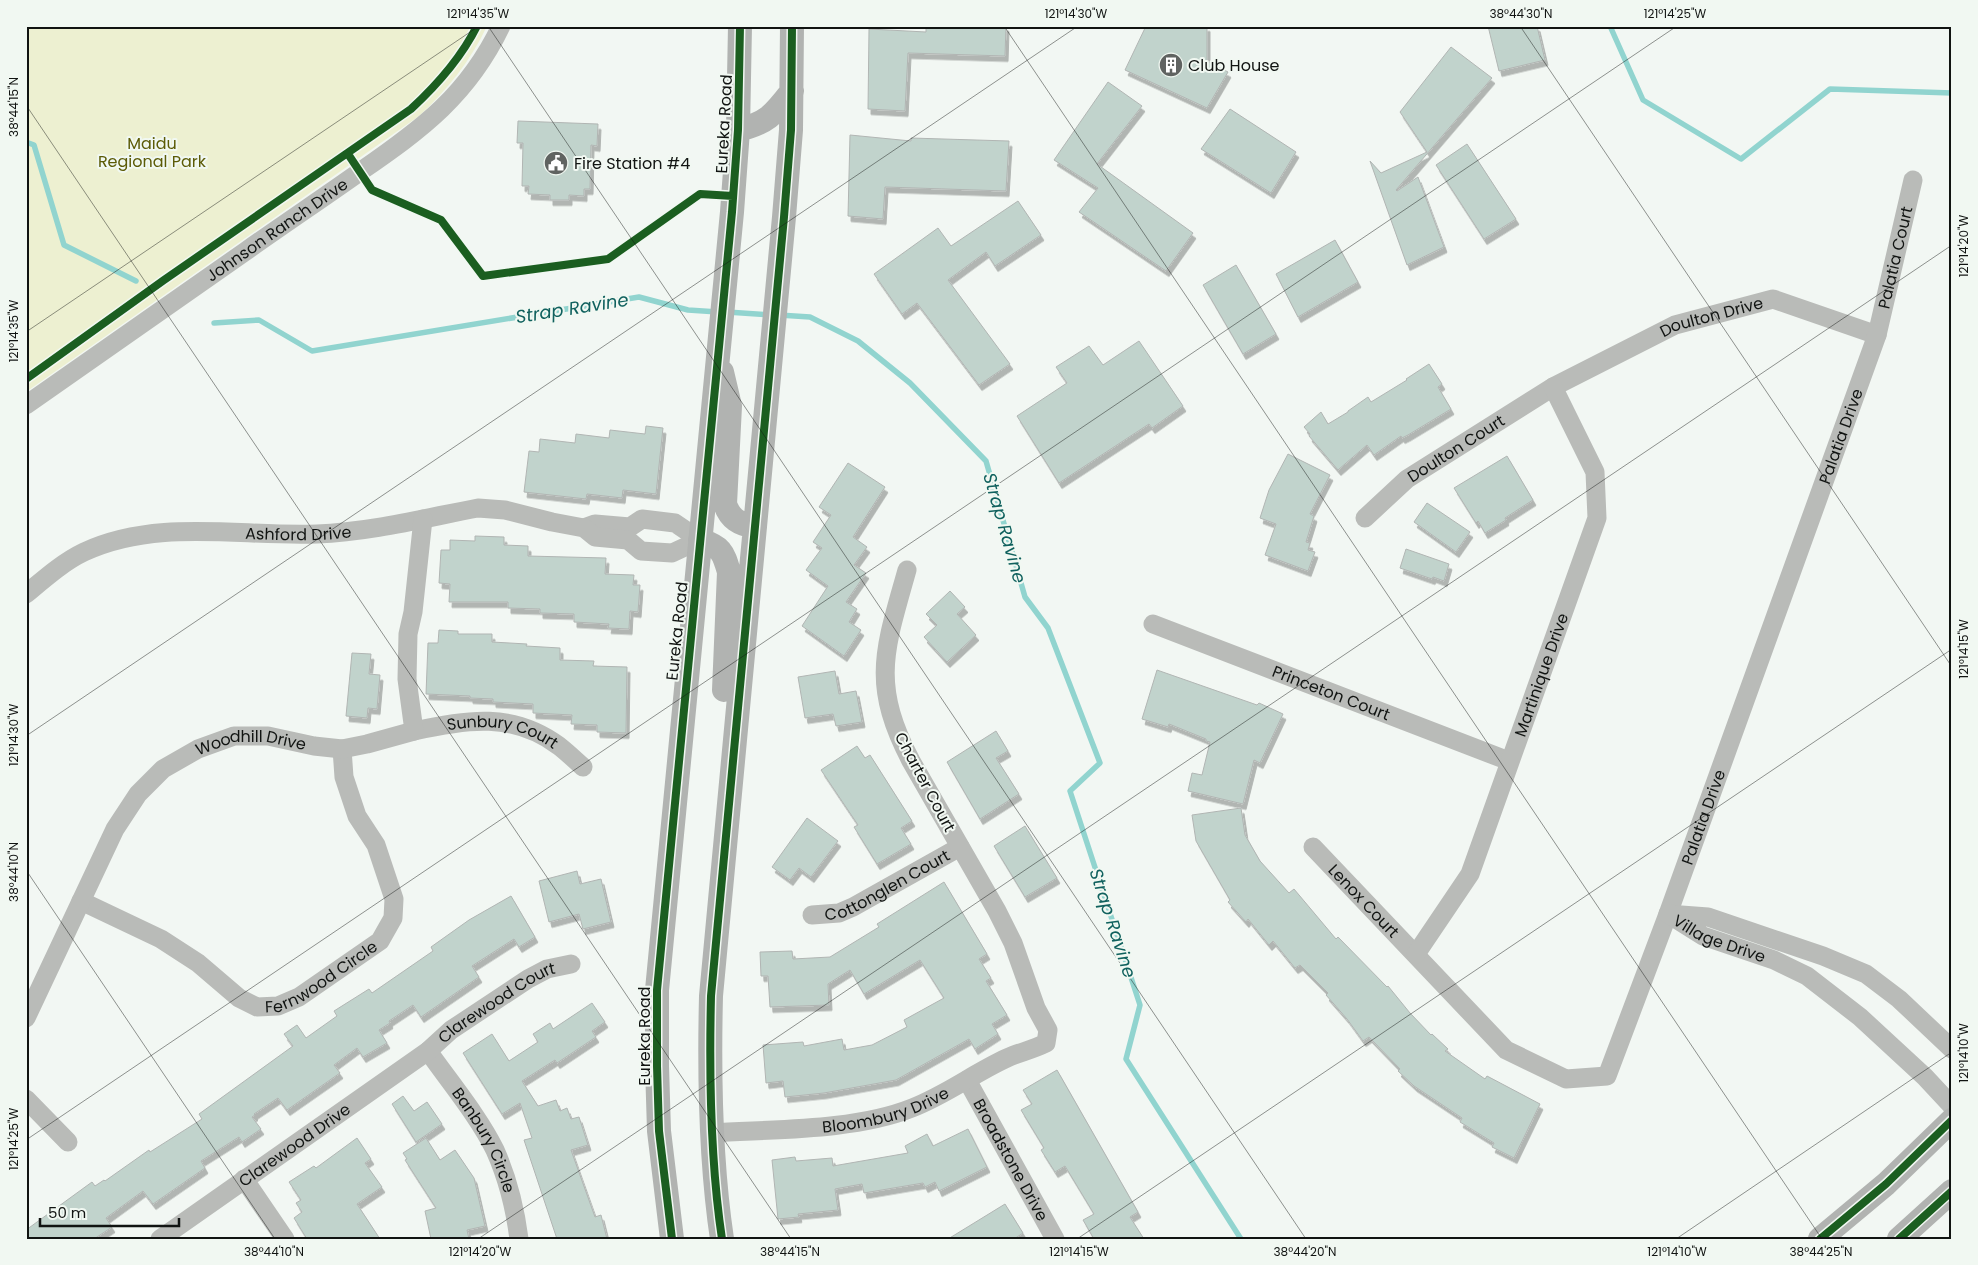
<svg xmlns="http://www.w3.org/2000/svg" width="1978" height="1265" font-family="Poppins,sans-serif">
<defs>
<filter id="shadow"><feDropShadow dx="3" dy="5.5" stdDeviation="0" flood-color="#0004"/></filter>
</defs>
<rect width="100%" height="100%" fill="#f2f7f3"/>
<!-- green -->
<path fill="#edf0d1" d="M26,26H487C470,62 447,90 419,116L26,392Z"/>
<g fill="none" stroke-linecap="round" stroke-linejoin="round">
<!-- stream -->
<path stroke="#91d4cf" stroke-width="5.5" d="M1610,26L1643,100L1741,159L1830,89L1952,93
M26,142L34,145L64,245L136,281
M727,312L770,315
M779,315L810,317L858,341L910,383L986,461L1025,597L1048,628L1100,763L1070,791L1140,1005L1126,1059L1241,1239
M214,323L259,320L312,351L639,297L688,310L718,312"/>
</g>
<!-- building -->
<path fill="#c1d3cc" stroke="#b1b5b3" filter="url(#shadow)" d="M926,26H1006L1005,56L908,53L905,111L868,109L869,29L926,32Z
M1146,26H1207V61L1228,72L1207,108L1125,70Z
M1488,26H1537L1545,60L1499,71Z
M1451,47L1492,78L1396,190L1397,191L1418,177L1444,247L1407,265L1370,161L1381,173L1427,152L1400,112Z
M1108,82L1142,106L1097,164L1193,233L1166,271L1079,212L1098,188L1054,160Z
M1230,109L1296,152L1271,193L1201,149Z
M518,121L598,124L597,146L591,145L590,189H584V196L569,195V200H550V195L528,194L529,186H522L523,143H517Z
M850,135L911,141V138L1009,141L1006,191L885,187L883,219L848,216Z
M1467,144L1516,219L1484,239L1436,165Z
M1018,201L1041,235L995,266L986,252L948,280L1010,364L979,385L917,303L902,314L874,274L938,228L951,246Z
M1335,240L1358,282L1298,317L1276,274Z
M1236,265L1276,334L1243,354L1203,285Z
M1139,341L1183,406L1152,428L1149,424L1059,483L1017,416L1067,383L1056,367L1089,346L1103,365Z
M1429,364L1442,384L1438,387L1451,409L1408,435L1402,438L1401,436L1374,455L1367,445L1338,470L1309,436L1310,434L1304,427L1321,412L1328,424L1348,412V411L1368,397L1371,402L1407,380L1406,379Z
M646,426L663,428L656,494L623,490L622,498L587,494L586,499L524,492L529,451L539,452L540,439L575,443L576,434L609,438L610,430L645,434Z
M1288,454L1330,475L1310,514L1314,516L1306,542L1310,543L1308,550L1315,552L1308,571L1265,555L1276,524L1260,518L1269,490Z
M1507,456L1533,500L1505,518L1506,520L1485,533L1478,521L1476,523L1454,488Z
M848,463L885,487L853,537L867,547L854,565L866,573L846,602L857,609L849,622L861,630L844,656L802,626L828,586L806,570L822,548L813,542L831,515L819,507Z
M1427,503L1470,532L1456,552L1414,522Z
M475,536L504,537V545L528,546V556L606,558L605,574L634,575L633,585H640L638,612L630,611L629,629L608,628L609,624L574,622V614L540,613V609L508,608V602H449L450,584L439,583L441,550H450V540L475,541Z
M1406,549L1449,564L1444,581L1433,577L1432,579L1400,568Z
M950,591L965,607L957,614L976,635L947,662L924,637L937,625L926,614Z
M439,630L458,631V634H492V642L527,644L526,646L560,648V660L594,661L593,666L627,667L626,733L597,732V725L571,724L572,715L533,713V704L493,702V699L470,698V696L426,694L428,643H438Z
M352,653L371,654L369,674L380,675L377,709L368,708L367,718L346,716Z
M1157,670L1257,705L1259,703L1283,714L1260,763L1254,760L1243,804L1188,791L1192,773L1202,775L1210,742L1206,741V739L1169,724L1168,727L1142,719Z
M835,671L839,694L856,691L862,722L836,726L833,714L805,718L798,677Z
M996,731L1008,751L996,758L1019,794L980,819L947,762Z
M857,746L865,758L870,755L912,821L901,828L911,844L877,864L854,827L858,825L821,770Z
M1241,808L1245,835L1260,861L1289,893L1294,889L1336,939L1338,937L1387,987L1388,986L1410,1013L1431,1035L1432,1034L1448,1049L1445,1051L1485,1079L1487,1076L1540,1104L1514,1158L1492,1147L1494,1143L1460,1122L1462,1118L1414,1086L1398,1071L1400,1069L1369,1037L1363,1041L1347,1019L1326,995L1328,993L1300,965L1295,968L1273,941L1269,945L1248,919L1246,922L1228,902L1230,900L1196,841L1192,815Z
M807,818L838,841L811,877L799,868L790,880L772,867Z
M1025,826L1057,878L1025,897L994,846Z
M577,871L580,884L601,879L611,922L583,929L579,914L549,922L539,881Z
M944,882L987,954L979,959L991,978L986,981L1007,1015L992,1024L998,1034L975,1049L969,1039L896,1080L824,1093L785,1097L783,1081L766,1083L763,1045L803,1042L804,1046L842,1039L844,1050L872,1045L907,1027L904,1020L944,998L920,960L864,994L850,970L828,984L829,1005L770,1007L768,976H761L760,952L792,951L793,959L830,957L879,927L877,924Z
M511,896L535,937L519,947L514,939L472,966L479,977L421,1017L413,1005L389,1021L390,1023L379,1030L387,1043L363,1057L357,1048L334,1065L340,1073L287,1110L278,1098L254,1114L255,1115L252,1117L261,1129L242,1142L239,1137L201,1161L205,1168L153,1204L143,1191L106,1218L112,1227L94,1239H26V1230L92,1182L95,1186L104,1180L105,1181L149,1150L150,1152L202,1119L199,1114L293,1046L284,1034L297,1025L306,1038L337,1016L334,1011L369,989L372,993L433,951L431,947L469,920Z
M592,1003L605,1022L592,1031L596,1037L557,1063L555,1060L522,1081L538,1106L556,1100L560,1111L567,1108L571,1119L579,1117L588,1145L571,1150L595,1217L601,1215L607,1239H557L524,1140L532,1138L520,1103L502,1114L463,1053L492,1034L509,1061L538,1042L533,1034L550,1023L553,1029Z
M1057,1070L1138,1212L1130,1217L1144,1239H1094L1083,1220L1094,1214L1065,1166L1055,1172L1041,1150L1044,1148L1021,1110L1032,1104L1023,1090Z
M403,1096L414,1111L427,1102L442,1124L416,1142L392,1104Z
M968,1129L987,1167L939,1191L935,1182L925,1187L923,1183L864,1193L862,1184L835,1189L838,1210L798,1214L799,1217L778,1219L772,1160L795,1157L796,1161L832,1158L833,1166L908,1153L905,1146L927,1134L933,1146Z
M357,1138L371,1159L365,1163L382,1187L357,1204L380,1239H307L294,1218L302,1212L296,1203L301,1200L289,1182L314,1166L316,1168Z
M426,1138L440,1160L455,1150L474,1178L485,1226L467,1230L469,1239H431L425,1211L436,1208L405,1160L407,1159L403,1153Z
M1005,1204L1023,1233L1014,1239H948Z"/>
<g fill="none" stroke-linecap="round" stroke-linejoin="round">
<!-- minor -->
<g stroke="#b9bbb8" stroke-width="19">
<path id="s1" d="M26,405C99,354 172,302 246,251C284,224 323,198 361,171C422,129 468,95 501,26"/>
<path id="s2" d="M1365,518L1407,479L1553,387L1675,325L1773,299L1877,335"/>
<path d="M584,528L595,524L630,527L642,519L675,523L700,540"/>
<path id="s3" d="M26,594C44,579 63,562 84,552C157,518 240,537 317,534C371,532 425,518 478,508L505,510L552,522L584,528L595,537L628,540L641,551L672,553L700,540"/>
<path id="s4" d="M1153,624L1509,761"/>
<path id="s5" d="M414,731C467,719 513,712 559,746C568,753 575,760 583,767"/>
<path id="s6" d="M1313,847L1506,1050L1566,1079L1607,1076L1668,914L1877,335L1913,180"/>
<path id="s7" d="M81,901L161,939L198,963L239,998L257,1007L278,1006L299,997L380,941L393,918L394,899L376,845L357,816L344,777L342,749"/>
<path id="s8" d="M812,915L839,913L853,907L960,847"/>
<path id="s9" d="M1416,954L1470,874L1597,518L1595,472L1553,387"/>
<path id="s10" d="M26,1018L115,829L138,794L163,769L198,749L234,736H268L314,746L342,749L367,744L414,731L407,679L408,634L413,612L423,519"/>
<path id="s11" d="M1952,1049L1899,999L1866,974L1823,956L1708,917L1668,914L1703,936L1774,960L1807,976L1860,1017L1925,1077L1952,1106"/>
<path id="s12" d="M428,1051C449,1081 479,1117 495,1150C508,1179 515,1208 519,1239"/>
<path id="s13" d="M967,1080L1055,1239"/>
<path d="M26,1099L68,1142"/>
<path id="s14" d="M712,1133C774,1129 854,1131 912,1108C946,1095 974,1073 1007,1058C1020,1052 1032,1050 1046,1043L1048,1030L1036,1008L1013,943L997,911L911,761C870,683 885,649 907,570"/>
<path d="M244,1179L285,1239"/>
<path id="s15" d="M160,1239L428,1051L451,1030L528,979L547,969L571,964"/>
</g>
<!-- major -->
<path stroke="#b1b3b1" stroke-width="24" d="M738,130C768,123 774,114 792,91
M722,372L730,406L725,504C730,519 739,524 755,527
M700,540C721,547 723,551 729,572L724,690
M672,1239L659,1131L657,1066V990L732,212L738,130L740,26
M722,1239C710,1159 709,1077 711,996L784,217L791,130L792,26
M1820,1239L1886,1184L1952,1120
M1899,1239L1952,1191"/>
<!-- cycleway casing -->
<g stroke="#f1f8f2" stroke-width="11">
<path id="cycleway" d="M348,154L372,190L441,220L483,276L608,259L700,194L733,196
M26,379L164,280L411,109C437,85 461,58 477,26
M672,1239L659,1131L657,1066V990L732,212L738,130L740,26
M722,1239C710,1159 709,1077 711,996L784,217L791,130L792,26
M1820,1239L1886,1184L1952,1120
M1899,1239L1952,1191"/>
</g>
<!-- cycleway -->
<use href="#cycleway" stroke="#1b5e20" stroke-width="8"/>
</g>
<!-- ticks -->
<path fill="none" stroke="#111412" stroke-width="1" stroke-opacity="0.45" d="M488,26L1306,1239M1004,26L1822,1239M1520,26L1952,667M26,105L791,1239M26,332L479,26M26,736L1078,26M26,870L275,1239M26,1140L1677,26M478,1239L1952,245M1077,1239L1952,649M1676,1239L1952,1052"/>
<!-- icons -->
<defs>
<g id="building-disc" transform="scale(1.25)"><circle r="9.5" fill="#606361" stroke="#f1f8f2"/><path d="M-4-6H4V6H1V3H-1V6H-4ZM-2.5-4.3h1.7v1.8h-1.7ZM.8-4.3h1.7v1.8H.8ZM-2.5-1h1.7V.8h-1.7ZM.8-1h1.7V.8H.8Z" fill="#fff"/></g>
<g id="civic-disc" transform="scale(1.25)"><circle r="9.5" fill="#606361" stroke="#f1f8f2"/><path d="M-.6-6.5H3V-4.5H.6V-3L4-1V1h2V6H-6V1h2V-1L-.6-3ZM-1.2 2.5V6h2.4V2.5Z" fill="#fff"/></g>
</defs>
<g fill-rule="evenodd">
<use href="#building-disc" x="1171" y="65"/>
<use href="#civic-disc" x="556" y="163"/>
</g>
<g text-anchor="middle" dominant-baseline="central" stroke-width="4" stroke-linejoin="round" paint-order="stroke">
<!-- poi labels -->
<g font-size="16" fill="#111412" stroke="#f1f8f2" text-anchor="start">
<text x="1188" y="65">Club House</text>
<text x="574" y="163">Fire Station #4</text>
</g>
<!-- street labels -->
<g font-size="16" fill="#111412" stroke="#f1f8f2">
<text transform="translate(724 124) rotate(-87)">Eureka Road</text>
<text stroke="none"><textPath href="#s1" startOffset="306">Johnson Ranch Drive</textPath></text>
<text stroke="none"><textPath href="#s6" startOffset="1256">Palatia Court</textPath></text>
<text stroke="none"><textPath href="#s2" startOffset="404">Doulton Drive</textPath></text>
<text stroke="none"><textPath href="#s6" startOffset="1069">Palatia Drive</textPath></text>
<text stroke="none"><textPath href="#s2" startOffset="115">Doulton Court</textPath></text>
<text stroke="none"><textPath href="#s3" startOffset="289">Ashford Drive</textPath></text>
<text transform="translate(677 631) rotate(-84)">Eureka Road</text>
<text stroke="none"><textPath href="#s9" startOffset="308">Martinique Drive</textPath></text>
<text stroke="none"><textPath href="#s4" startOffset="191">Princeton Court</textPath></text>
<text stroke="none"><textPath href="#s5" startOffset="91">Sunbury Court</textPath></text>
<text stroke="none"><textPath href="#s10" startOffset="381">Woodhill Drive</textPath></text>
<text transform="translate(925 782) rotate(62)">Charter Court</text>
<text stroke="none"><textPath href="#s6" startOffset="664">Palatia Drive</textPath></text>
<text stroke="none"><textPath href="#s8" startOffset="82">Cottonglen Court</textPath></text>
<text stroke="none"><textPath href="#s6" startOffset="74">Lenox Court</textPath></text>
<text stroke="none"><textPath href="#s11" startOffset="380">Village Drive</textPath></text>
<text stroke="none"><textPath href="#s7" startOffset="279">Fernwood Circle</textPath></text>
<text stroke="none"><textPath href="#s15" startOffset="412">Clarewood Court</textPath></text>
<text transform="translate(644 1036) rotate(-90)">Eureka Road</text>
<text stroke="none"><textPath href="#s14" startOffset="176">Bloombury Drive</textPath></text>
<text stroke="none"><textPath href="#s12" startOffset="106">Banbury Circle</textPath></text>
<text stroke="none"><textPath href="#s15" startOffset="164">Clarewood Drive</textPath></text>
<text stroke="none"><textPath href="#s13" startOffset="91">Broadstone Drive</textPath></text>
</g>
<!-- park labels -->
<g font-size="16" fill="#5c5b06" stroke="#f1f8f2">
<text x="152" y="143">Maidu<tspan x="152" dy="18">Regional Park</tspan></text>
</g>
<!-- water labels -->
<g font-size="18" font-style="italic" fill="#10615e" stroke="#f1f8f2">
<text transform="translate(572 308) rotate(-9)">Strap Ravine</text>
<text transform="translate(1005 528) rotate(74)">Strap Ravine</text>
<text transform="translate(1113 923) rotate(72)">Strap Ravine</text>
</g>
</g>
<!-- border -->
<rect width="1978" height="1265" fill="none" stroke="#f1f8f2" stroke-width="55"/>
<!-- scale -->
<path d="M40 1218v8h139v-8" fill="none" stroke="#111412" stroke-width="2.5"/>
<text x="48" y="1218" font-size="15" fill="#111412" stroke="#f1f8f2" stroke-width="4" paint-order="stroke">50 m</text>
<rect x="28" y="28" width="1922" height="1210" fill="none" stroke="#111412" stroke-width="2"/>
<g font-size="12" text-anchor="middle" fill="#111412">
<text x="478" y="18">121°14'35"W</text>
<text x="1076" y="18">121°14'30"W</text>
<text x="1521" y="18">38°44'30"N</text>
<text x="1675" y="18">121°14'25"W</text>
<text transform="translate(14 107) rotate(-90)" y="4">38°44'15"N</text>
<text transform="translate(1964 246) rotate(-90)" y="4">121°14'20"W</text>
<text transform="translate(14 331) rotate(-90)" y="4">121°14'35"W</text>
<text transform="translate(1964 649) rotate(-90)" y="4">121°14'15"W</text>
<text transform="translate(14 735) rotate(-90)" y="4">121°14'30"W</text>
<text transform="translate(14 872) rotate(-90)" y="4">38°44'10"N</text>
<text transform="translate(1964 1053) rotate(-90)" y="4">121°14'10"W</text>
<text transform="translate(14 1139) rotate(-90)" y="4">121°14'25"W</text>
<text x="274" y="1256">38°44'10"N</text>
<text x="480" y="1256">121°14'20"W</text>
<text x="790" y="1256">38°44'15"N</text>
<text x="1079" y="1256">121°14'15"W</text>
<text x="1305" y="1256">38°44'20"N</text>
<text x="1677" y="1256">121°14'10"W</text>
<text x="1821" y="1256">38°44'25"N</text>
</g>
</svg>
